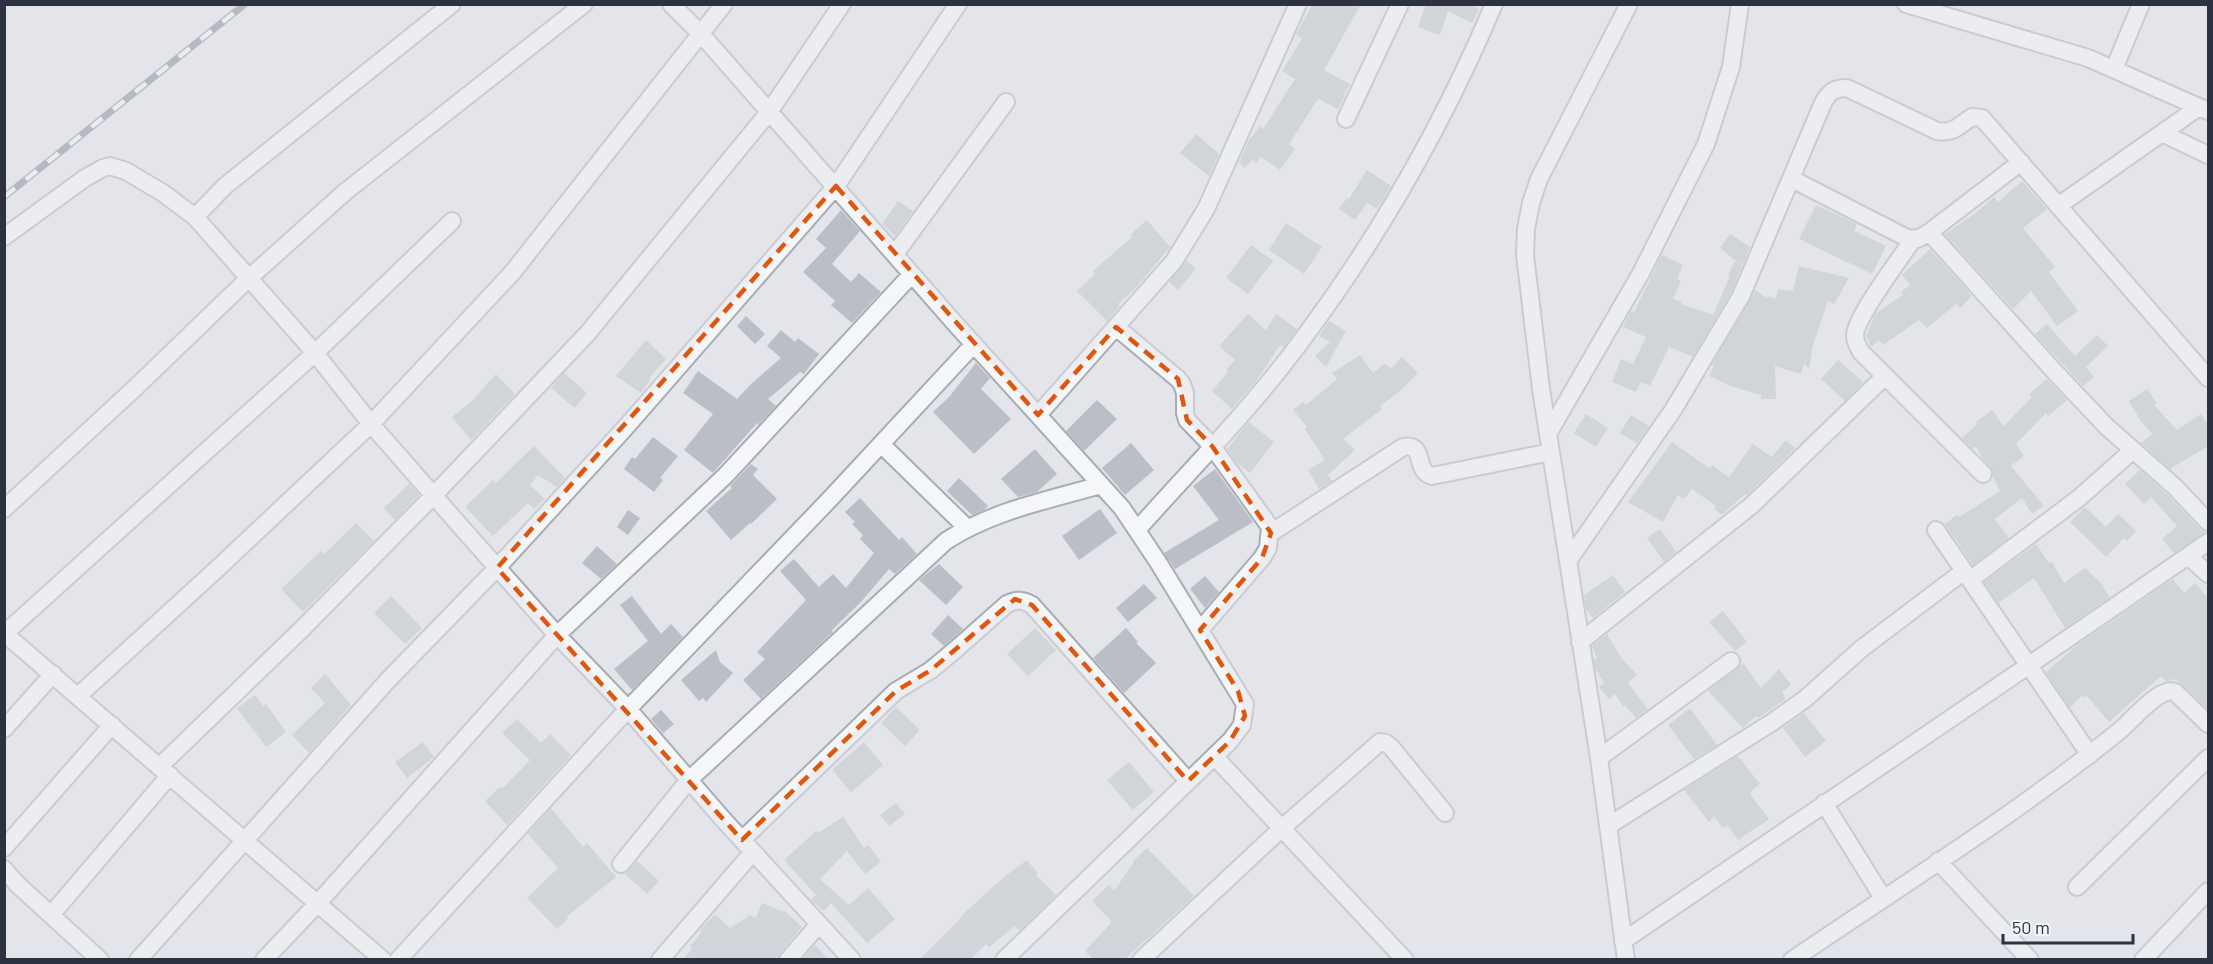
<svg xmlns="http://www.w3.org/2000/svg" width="2213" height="964" font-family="Barlow,sans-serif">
<rect width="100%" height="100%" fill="#e3e5ea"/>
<!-- building -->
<path fill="#babec6" d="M1313,4H1361L1324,70L1350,84L1344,95L1345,96L1338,109L1318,99L1289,144L1295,149L1280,170L1261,157L1256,163L1253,160L1244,168L1239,162L1249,140L1260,126L1263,129L1295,79L1282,71L1302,39L1296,34Z
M1426,4H1470L1479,9L1472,23L1448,11L1440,35L1418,27Z
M1196,134L1219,154L1209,176L1180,153Z
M1367,170L1391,186L1377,209L1367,203L1355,220L1339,209L1347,198L1349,199Z
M2022,181L2047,209L2023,228L2055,267L2049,272L2078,311L2057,326L2031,291L2013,309L1945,234L1973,215L1994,197L1998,202Z
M898,201L913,211L895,236L882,224Z
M1816,205L1857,224L1854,231L1886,246L1872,274L1799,239Z
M841,210L860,231L832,264L851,282L859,273L881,292L852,323L831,305L835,301L803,272L826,248L816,239Z
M1147,220L1170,247L1134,290L1118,304L1120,306L1107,321L1077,291L1095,274L1093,271L1132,237L1130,235Z
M1286,223L1322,247L1304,274L1269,250Z
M1730,234L1750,247L1732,291L1693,357L1669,347L1650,386L1641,382L1636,392L1612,382L1621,359L1633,364L1646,337L1623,327L1631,311L1634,312L1662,255L1683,265L1677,279L1681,281L1673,299L1682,302L1681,304L1713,315L1730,276L1728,275L1735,261L1741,265L1720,248Z
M1251,245L1273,261L1248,294L1226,278Z
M1930,249L1972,296L1960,308L1956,304L1927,328L1919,320L1883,345L1879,340L1871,347L1866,336L1875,314L1904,294L1901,292L1910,285L1902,275Z
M1187,261L1196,269L1178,290L1169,282Z
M1799,266L1849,278L1834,304L1828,301L1813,345L1809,369L1804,364L1801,374L1775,366L1776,399H1761V395L1730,386L1709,376L1714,365H1712L1755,290L1767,298L1768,296L1776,299L1778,289L1793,291Z
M1248,314L1266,330L1276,314L1297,329L1284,347L1280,345L1257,380L1232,409L1212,391L1228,372L1226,370L1235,360L1219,346Z
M746,316L765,334L755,344L737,326Z
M1329,321L1346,331L1326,367L1315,356L1330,342L1319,336Z
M2047,324L2075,356L2097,335L2108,346L2086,367L2094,377L2083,386L2035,334Z
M781,330L795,342L798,338L819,354L804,374L800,372L768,399L776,406L758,425L757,423L713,473L684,450L713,414L683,393L698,371L737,399L750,385L781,358L767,346Z
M646,340L666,359L649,378L651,379L641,393L616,376Z
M1360,355L1373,373L1384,364L1392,368L1402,357L1418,373L1400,391L1380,406L1382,409L1343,439L1355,450L1328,475L1332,481L1319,489L1308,470L1325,460L1305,429L1307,427L1293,410L1303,402L1306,405L1337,379L1332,373Z
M1838,360L1863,382L1845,401L1821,379Z
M976,363L990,378L981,389L1011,419L974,454L933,412L949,397Z
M564,373L587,393L575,408L551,388Z
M496,374L515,394L471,440L452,417L472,401Z
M2047,379L2067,400L2048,416L2046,413L2016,444L2024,456L2011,466L2044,506L2032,514L2022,498L1995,519L2009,538L1973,565L1945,524L1957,515L1959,517L2000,491L1993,477L1991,467L1982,458L1976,446L1973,449L1962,438L1977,424L1976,422L1992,410L2004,426L2032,397L2029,394Z
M2147,389L2157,403L2154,405L2177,430L2201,414L2208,425V446L2170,469L2141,443L2152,434L2140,420L2129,401Z
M1097,400L1117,419L1084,451L1066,431Z
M1586,414L1608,428L1596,447L1574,433Z
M1631,415L1649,426L1637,443L1620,433Z
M1249,422L1274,442L1250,473L1237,463L1227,449Z
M653,437L678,456L660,478L663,480L654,492L624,469L632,457L635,459Z
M1786,440L1795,448L1747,495L1745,494L1722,515L1714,509L1716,506L1692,489L1684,499L1678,495L1663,522L1628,502L1672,442L1709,468L1712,465L1729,477L1753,444L1772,457Z
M1131,443L1154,470L1125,495L1102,468Z
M534,446L565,478L557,487L538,475L530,485L545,499L534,509L528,503L493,536L465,507L493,480L496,483Z
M1035,449L1057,474L1037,492L1018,497L1001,479Z
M751,464L758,469L753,475L777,499L751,524L750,523L731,540L706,511L732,488L730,486Z
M1215,469L1253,522L1175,569L1164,553L1219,520L1193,486Z
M2140,470L2168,495L2200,529L2205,532L2174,553L2162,539L2177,526L2151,497L2144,504L2125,484Z
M959,478L988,506L984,510L972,515L947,491Z
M409,484L419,495L395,520L384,508Z
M860,498L899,540L902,537L917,554L895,574L889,569L861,602L831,631L833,632L761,699L743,680L765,659L757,652L806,600L780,571L794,559L819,587L833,574L846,588L874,553L860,539L863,535L852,524L855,522L845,512Z
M2085,507L2106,527L2118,514L2136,531L2127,541L2124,538L2106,557L2070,522Z
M1100,509L1117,533L1079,560L1062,536Z
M628,510L640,518L628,535L617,527Z
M356,523L374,541L303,612L281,589L321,551L324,554Z
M1660,529L1676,552L1664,562L1647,538Z
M2036,544L2049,563L2052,562L2064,583L2085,568L2104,586L2103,587L2110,597L2065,628L2034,578L1998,603L1984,582Z
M597,546L617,564L601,579L582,563Z
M939,564L963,587L946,605L919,580Z
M1613,575L1625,592L1593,618L1586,609L1584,595Z
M1205,576L1219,592L1205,608L1190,589Z
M2173,579L2184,593L2195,583L2208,598V710L2182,684L2174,679L2166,682L2161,676L2109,722L2087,696L2084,698L2082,695L2070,708L2046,672L2076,646Z
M1144,584L1157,598L1128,622L1116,608Z
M391,596L422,628L405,644L374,613Z
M632,596L661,634L671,624L683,637L632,690L614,669L648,641L620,605Z
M1723,611L1747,642L1735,651L1709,622Z
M948,615L963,629L944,646L931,634Z
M1035,628L1056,650L1028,676L1007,654Z
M1126,628L1138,642L1136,643L1156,663L1124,693L1093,658Z
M1607,634L1622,659L1637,675L1628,683L1648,709L1636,718L1625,705L1623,706L1615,694L1609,699L1599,687L1604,683L1595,668L1594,660L1597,658L1592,646Z
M716,650L720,662L733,673L706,702L703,698L699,701L681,680Z
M1743,663L1761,688L1779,669L1791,685L1782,692L1786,699L1758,718L1756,716L1743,728L1708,691Z
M325,674L351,705L309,753L292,735L325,703L311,688Z
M255,695L263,706L266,704L286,732L266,747L237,708Z
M896,707L920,730L905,746L881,723Z
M1690,708L1717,745L1694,759L1668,725Z
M661,710L674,724L663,733L651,719Z
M1804,713L1826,741L1805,757L1783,728Z
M517,719L541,743L550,734L571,755L507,825L485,801L500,787L502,789L530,760L502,733Z
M423,742L434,757L407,778L395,762Z
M864,742L883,765L851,792L832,770Z
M1738,756L1760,784L1751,791L1750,794L1769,819L1738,840L1727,825L1723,828L1714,817L1709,822L1684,790Z
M1129,762L1154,792L1133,810L1107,780Z
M896,803L905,814L889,826L880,815Z
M551,808L583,847L587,843L616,877L566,917L568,919L557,929L527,898L558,868L528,834Z
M843,817L864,848L868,845L881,862L865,874L847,851L820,879L849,905L868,888L895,919L867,943L831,903L824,911L811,900L816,895L784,860L816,831L818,833Z
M1147,848L1194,896L1124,960H1094L1085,951L1112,922L1092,901L1109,885L1114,891L1134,862L1133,861Z
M1027,860L1038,874L1036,875L1056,895L1019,931L1015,926L989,947L986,944L970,960H919L962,917L961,916L1004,877Z
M637,861L659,881L647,894L625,874Z
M762,903L784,912L785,911L802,927L780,953L778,960H683L692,948L690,946L702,932L700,930L715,914L730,928L750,915L756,918Z
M815,945L829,960H802Z"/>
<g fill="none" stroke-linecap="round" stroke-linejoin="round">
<!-- minor casing -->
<g stroke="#a8acb4" stroke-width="20">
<path id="minor" d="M671,4L701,34L959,328L1122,508L1158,562L1245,704L1242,725L1230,741L1004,960
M1906,4L2088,58L2208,111
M2114,69L2141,4
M1346,119L1400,4
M2162,133L2208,155
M1792,179L1907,238L1917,239L1927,234L2021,162
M2058,206L2199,107
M195,217L225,186L452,4
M1929,232L2054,371L2107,427L2175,487L2208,522
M4,237L85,178L103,168L110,166L126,171L163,193L195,217L315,353L371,424L462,528L557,635L628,709L721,817L852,960
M1913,239C1901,258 1856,316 1855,335C1855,341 1858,347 1861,352L1983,474
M895,254L1006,102
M1116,327L1178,379L1182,384L1185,393V413L1187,420L1212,446L1270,527L1268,548L1262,558L1200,630
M1038,415L1174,261L1206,209L1298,4
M1548,434L1641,273L1706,144L1731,67L1740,4
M881,444L966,527
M4,509L135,388L248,279L345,192L584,4
M1137,530C1191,469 1250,410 1299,344C1377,240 1443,125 1494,4
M1936,530L2090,755
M1271,533L1403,447C1427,443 1413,471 1432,476L1551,452
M2188,556L2208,574
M1568,561L1673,410L1741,296L1823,103C1829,92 1834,88 1847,88L1937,131C1954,134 1959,125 1972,117L1982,118L2208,378
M1970,580L2079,498L2133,450
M4,633L383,960
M4,634L315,353L452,221
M1580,642L1752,505L1885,376
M78,696L217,569L371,424L512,273L724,4
M4,729L53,674
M1214,756L1405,960
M1599,758L1731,661
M160,766L304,627L434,495L587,334L769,112L842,4
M1824,803L1883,898
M1608,826L1774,721L1805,699L1861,649L1964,571
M742,840L896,691L931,670L955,650L1007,604C1017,599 1023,600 1032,605L1188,781
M4,848L112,725
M1938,861L2030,960
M621,864L689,780L946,541C992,511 1048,500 1101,485
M4,869L17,884L100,960
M2077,887L2208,758
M51,915L170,775
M1623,941C1818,808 2014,677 2208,542
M138,960L389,679L497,568L626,427L836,186L958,4
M264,960L318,903L557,635L726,475L912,274
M398,960L628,709L829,500L974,344
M660,960L753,852
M788,960L819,924
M1141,960L1282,828L1380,742L1386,743L1391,747L1445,813
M1626,960L1599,758L1541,389L1525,255L1526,229L1531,203L1539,179L1629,4
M1792,960C1901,886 2015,815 2118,732C2131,722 2159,686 2175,692L2208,724
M2143,960L2208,891"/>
</g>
<!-- minor -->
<use href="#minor" stroke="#f5f6f8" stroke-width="16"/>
<!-- rail casing -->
<g stroke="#7e8492" stroke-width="7">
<path id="rail" d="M4,197L245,4"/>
</g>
<!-- rail -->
<use href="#rail" stroke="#f2f4f7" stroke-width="4.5" stroke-dasharray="14" stroke-linecap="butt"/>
</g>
<!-- marked area -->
<path d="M0 0H2213V964H0ZM836,186L1038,415L1116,327L1178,379L1187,420L1212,446L1271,533L1262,558L1200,630L1238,691L1245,716L1230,741L1188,781L1032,605L1015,599L931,670L896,691L742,840L497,568Z" fill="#e3e5ea" fill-opacity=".55" fill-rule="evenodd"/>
<path fill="none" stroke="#df570f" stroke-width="4.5" stroke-dasharray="12 8" stroke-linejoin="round" d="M836,186L1038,415L1116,327L1178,379L1187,420L1212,446L1271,533L1262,558L1200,630L1238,691L1245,716L1230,741L1188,781L1032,605L1015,599L931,670L896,691L742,840L497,568Z"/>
<!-- border -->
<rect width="2213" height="964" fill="none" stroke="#2c3240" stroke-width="12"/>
<!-- scale -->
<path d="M2003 934v9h130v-9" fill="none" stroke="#2c3240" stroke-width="3"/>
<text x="2012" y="934" font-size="18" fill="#2c3240" stroke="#f2f4f7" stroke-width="4.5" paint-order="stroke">50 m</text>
</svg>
